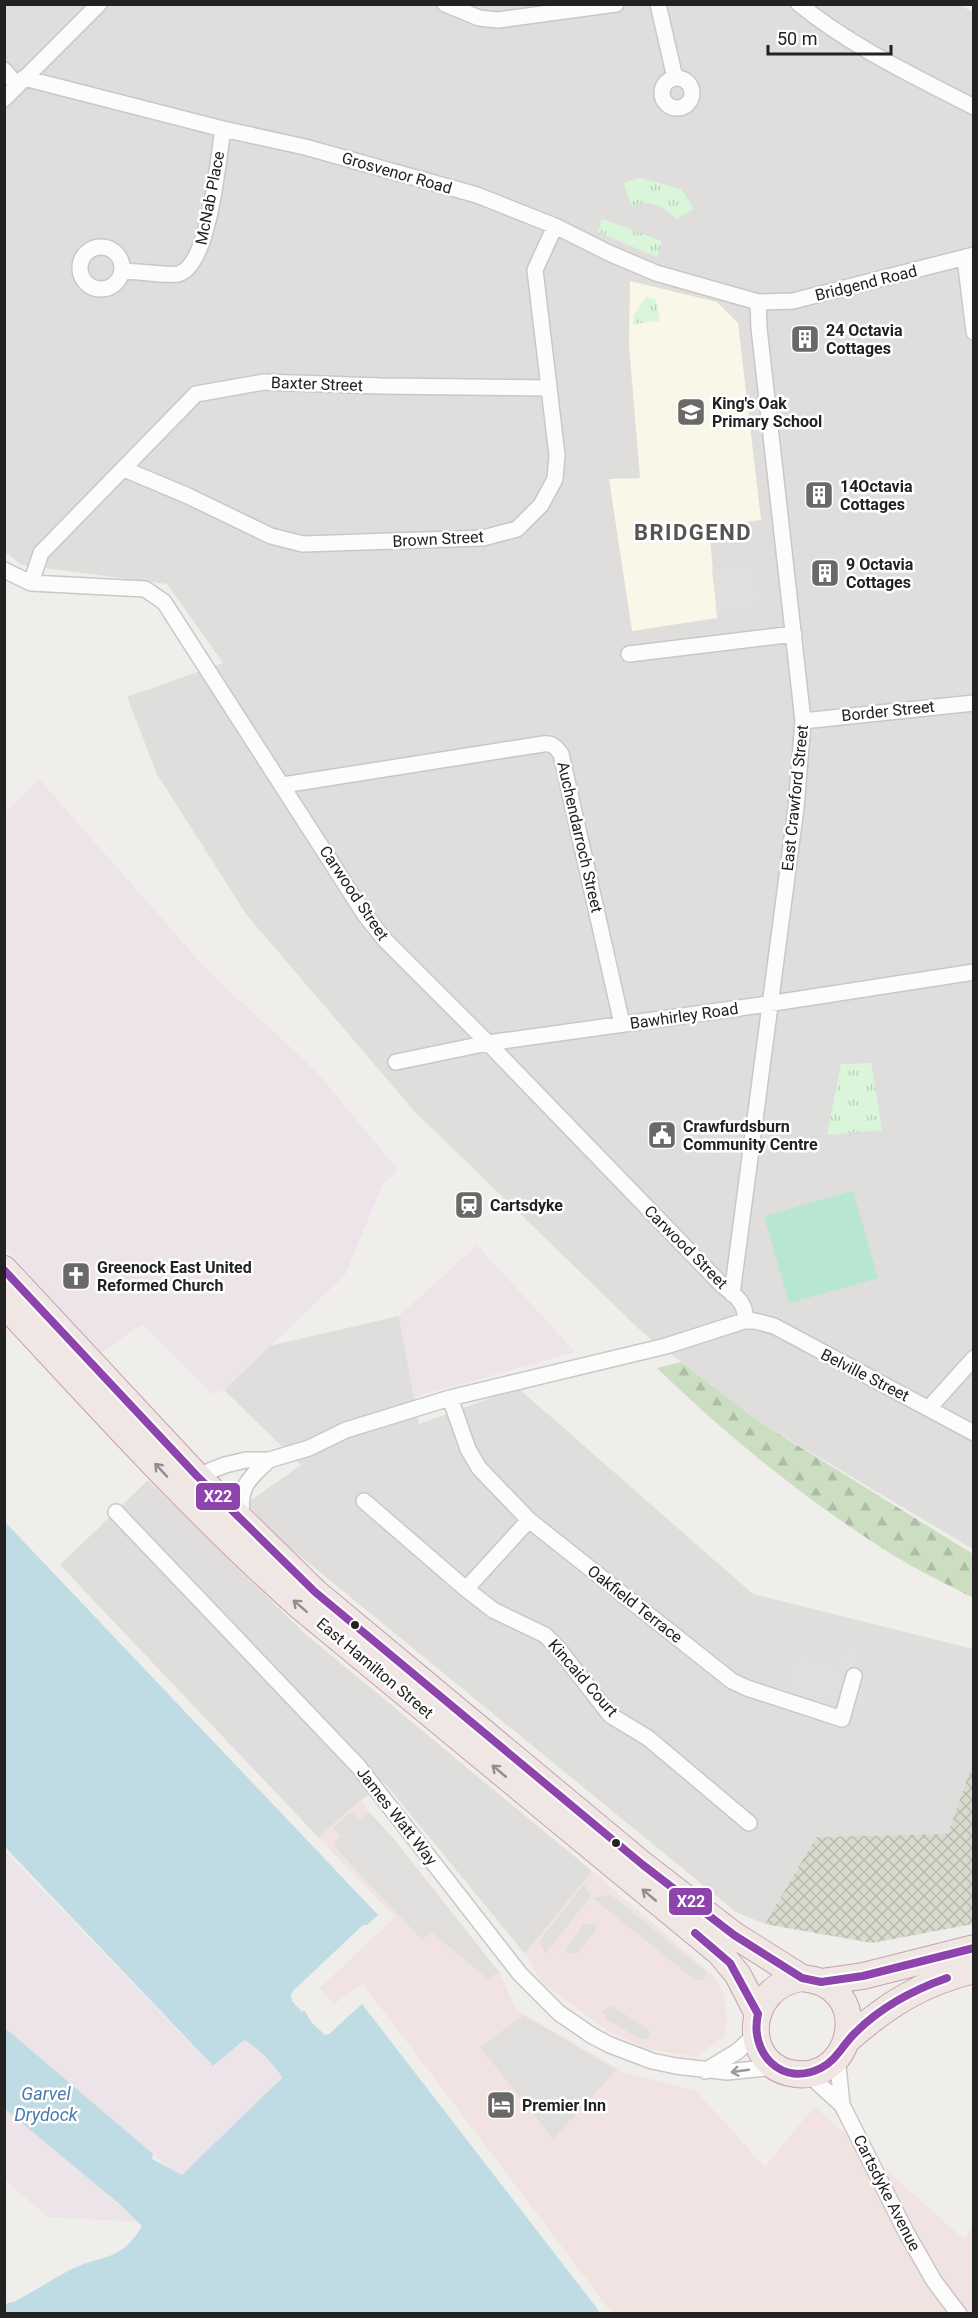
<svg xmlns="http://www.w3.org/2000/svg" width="978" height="2318" font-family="Roboto,sans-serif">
<defs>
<pattern id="construction-cross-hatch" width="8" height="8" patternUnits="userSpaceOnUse" patternTransform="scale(1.5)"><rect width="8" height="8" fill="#d9d9cd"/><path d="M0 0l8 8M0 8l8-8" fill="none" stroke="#babab0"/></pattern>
<pattern id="forest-firs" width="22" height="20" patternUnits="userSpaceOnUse" patternTransform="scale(1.5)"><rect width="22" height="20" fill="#cbdec1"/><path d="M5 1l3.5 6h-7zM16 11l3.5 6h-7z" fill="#aebea6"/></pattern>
<pattern id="park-tufts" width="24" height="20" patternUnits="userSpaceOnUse" patternTransform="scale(1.5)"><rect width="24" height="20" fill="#daf5da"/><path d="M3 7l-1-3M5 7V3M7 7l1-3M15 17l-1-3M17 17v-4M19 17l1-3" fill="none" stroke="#bbd2bb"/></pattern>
</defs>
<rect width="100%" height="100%" fill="#f0eeeb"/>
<!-- residential -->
<path fill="#dfdedc" d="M958,4L973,12V1549L761,1423L642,1332L414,1111L246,914L157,774L127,697L223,663L167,584L22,565L5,552L4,5Z
M399,1316L419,1424L518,1388L753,1594L973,1649V1762L948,1834L816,1837L765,1924L736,1912L272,1533L247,1503L301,1465L224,1390L269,1346Z
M148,1480L303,1632L592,1871L525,1954L384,1782L318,1837L60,1565Z"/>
<!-- commercial -->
<path fill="#f1e3e1" d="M362,1799L369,1812L393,1838L499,1972L516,2010L624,2072L696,2091L765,2167L814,2106L964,2239L973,2225V2313H612L363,1984L334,2004L320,1988L395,1917L318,1837Z
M592,1871L714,1976L723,1992L727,2020L724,2037L695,2057L648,2049L608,2031L542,1983L525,1954Z"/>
<!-- industrial -->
<path fill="#ede4e9" d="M39,779L210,973L315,1070L398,1170L383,1184L345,1275L224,1390L213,1394L142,1324L100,1353L5,1248V812Z
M477,1245L575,1352L414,1397L399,1316Z
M4,1850L213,2067L244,2040L251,2043L281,2073V2081L180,2177L153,2154L141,2186L115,2202L140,2222L48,2217L5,2180Z"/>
<!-- education -->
<path fill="#f8f7e8" d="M630,281L717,302L738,323L761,520L709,526L717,618L632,631L609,479L640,478L629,346Z"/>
<!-- construction -->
<path fill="url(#construction-cross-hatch)" d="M973,1762V1924L872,1943L765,1924L816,1837L948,1834Z"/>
<!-- forest -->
<path fill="url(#forest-firs)" d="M681,1362L761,1423L973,1554V1598C947,1584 919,1571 893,1555C808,1502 728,1437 657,1368Z"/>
<!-- park -->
<path fill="url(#park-tufts)" d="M640,178L681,189L694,209L676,219C665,206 649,199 632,206L623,183Z
M602,219L662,241L657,257L598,232Z
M646,297L656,299L660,321L634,324L633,316Z
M871,1063L882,1130L827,1135L841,1064Z"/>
<!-- pitch -->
<path fill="#b7e6d2" d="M853,1191L878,1278L789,1303L764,1216Z"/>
<!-- parking -->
<path fill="#e0dfde" d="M757,564L762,607L717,612L712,569Z
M845,1638L865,1645L857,1669L874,1675L858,1721L780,1694L795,1652L836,1665Z
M351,1812L360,1820L369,1812L393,1838L499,1972L487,1979L432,1932L422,1940L333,1845L341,1837L333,1828Z
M584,1884L591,1896L545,1954L540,1940Z
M611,1895L705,1971V1979L695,1980L593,1898Z
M584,1924H597L596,1930L577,1953H566V1948Z
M612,2006L649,2030L651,2037L640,2039L607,2019L602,2011Z
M524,2015L616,2070L553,2139L480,2047Z"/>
<!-- water -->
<path fill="#bfdbe3" d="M5,1522L378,1915L367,1925H363L293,1991L291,1995L292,2001L302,2012L304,2010L312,2023L325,2035L329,2034L362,2004L599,2311L595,2314L5,2313V2304L14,2302C33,2292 52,2279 72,2269C103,2254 121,2262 142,2226L116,2201L5,2109V2028L153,2154L152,2159L182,2175L282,2078C280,2070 253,2043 244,2040L213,2066L5,1847Z"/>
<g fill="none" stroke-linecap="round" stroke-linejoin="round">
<!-- minor casing -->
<g stroke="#c9c8c7" stroke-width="18">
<path id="minor" d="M445,4L479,18L498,20L616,4
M658,4L675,78
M799,4C852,47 914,76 974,107
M4,70L17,85
M24,78L223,129L305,147L477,195L555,226L609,253L656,273L758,302L793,301L974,255
M662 93a15 15 0 1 1 30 0a15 15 0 1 1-30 0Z
M4,99L99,4
M80 268a21 21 0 1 1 42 0a21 21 0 1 1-42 0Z
M965,258L974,332
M123,271C136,271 166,276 178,274C210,266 218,158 223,129
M124,469L186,495L271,536L303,544L483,538L517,529L541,505L555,479L557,455L535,270L555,226
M4,570L31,583L145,589L164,602L365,915L385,940L488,1043L721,1284C736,1297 745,1300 746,1321
M31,583L41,553L196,394L264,382L381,386L548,388
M629,654L794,634
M803,721L974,703
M283,785L543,744C552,743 556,747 561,754L622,1024
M396,1062L488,1043L761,1005L974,972
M732,1294L796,808L803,721L759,328L758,302
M450,1398L468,1449L479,1468L529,1520L732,1681L747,1688L842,1719L854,1676
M929,1408L974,1358
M192,1481L197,1476L225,1465L246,1460H269L309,1448L346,1430L450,1398L666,1346L744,1321H755L774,1326L974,1433
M364,1501L466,1589L493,1610L545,1635L558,1648L610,1715L648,1738L749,1823
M116,1512L358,1766L520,1974L559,2013L591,2035L610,2045L652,2061L676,2066L727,2072L775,2067
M242,1521C239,1487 245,1482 269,1460
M466,1589L529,1520
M837,2056L842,2105L906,2232L934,2281L959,2314
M705,2071L738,2051L756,2034
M808,2074L842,2105"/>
</g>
<!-- trunk casing -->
<g stroke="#c5a2ac" stroke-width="28">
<path id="trunk" d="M4,1269L197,1476L315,1592L643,1865L734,1935L802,1978
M4,1304C101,1408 196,1514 302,1608L720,1953L738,1975L758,2014
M802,1978C874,1984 855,2081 796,2074C740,2068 743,1986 802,1978Z
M821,1982L863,1976L974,1948
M846,2041C887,2005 921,1983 974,1970"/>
</g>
<!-- minor -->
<use href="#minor" stroke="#fdfcfc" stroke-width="15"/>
<!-- trunk -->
<use href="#trunk" stroke="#f0e6e4" stroke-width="26"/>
<!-- bus-1 casing -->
<g stroke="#fff" stroke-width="12">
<path id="bus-1" d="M4,1270L197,1476L315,1592L643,1865L734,1935L802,1978L821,1982L863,1976L974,1948
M695,1933L730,1963L758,2014
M758,2014C749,2053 782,2088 821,2068C837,2060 843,2044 856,2032C881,2007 913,1990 947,1978"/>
</g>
<!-- bus-1 -->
<use href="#bus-1" stroke="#8e44ad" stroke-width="8"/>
</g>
<!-- one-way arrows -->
<defs><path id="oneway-shaft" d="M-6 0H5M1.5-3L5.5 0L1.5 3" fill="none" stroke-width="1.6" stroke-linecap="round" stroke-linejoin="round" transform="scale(1.5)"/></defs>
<g stroke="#938e8d">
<use href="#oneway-shaft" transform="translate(161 1470) rotate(-133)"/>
<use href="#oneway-shaft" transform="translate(300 1606) rotate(-139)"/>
<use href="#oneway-shaft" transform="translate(499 1771) rotate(-140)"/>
<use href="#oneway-shaft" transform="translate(649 1895) rotate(-140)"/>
</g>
<use stroke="#9a9a9a" href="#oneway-shaft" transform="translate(740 2071) rotate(172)"/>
<!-- icons -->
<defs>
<g id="building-square" transform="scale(1.5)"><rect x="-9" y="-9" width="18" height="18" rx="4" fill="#6a6968" stroke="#fff"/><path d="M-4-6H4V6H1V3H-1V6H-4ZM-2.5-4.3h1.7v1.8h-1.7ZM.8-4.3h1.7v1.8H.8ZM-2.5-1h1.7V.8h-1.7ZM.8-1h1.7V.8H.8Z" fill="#fff"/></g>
<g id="school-square" transform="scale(1.5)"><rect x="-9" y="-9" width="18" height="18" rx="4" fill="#6a6968" stroke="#fff"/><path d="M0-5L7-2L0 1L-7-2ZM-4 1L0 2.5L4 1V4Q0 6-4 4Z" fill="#fff"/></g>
<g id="civic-square" transform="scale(1.5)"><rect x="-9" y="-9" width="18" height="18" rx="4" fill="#6a6968" stroke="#fff"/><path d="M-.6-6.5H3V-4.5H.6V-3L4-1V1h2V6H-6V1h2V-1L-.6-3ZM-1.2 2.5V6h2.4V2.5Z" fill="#fff"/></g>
<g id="station-square" transform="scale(1.5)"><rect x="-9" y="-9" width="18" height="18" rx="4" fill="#6a6968" stroke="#fff"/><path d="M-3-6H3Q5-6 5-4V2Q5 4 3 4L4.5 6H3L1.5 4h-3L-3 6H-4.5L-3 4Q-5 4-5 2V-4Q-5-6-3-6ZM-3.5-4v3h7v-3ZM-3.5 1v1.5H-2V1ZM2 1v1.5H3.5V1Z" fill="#fff"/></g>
<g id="church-square" transform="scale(1.5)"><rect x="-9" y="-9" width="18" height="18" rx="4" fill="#6a6968" stroke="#fff"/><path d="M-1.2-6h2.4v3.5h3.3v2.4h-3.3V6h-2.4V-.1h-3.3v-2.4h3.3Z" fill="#fff"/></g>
<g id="hotel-square" transform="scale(1.5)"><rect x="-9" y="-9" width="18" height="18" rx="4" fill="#6a6968" stroke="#fff"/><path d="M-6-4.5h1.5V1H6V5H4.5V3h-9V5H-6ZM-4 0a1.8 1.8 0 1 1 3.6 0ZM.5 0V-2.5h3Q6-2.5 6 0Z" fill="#fff"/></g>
</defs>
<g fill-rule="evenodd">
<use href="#building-square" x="805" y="339"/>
<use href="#school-square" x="691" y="412"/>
<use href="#building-square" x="819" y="495"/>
<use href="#building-square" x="825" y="573"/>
<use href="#civic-square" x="662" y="1135"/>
<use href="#station-square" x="469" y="1205"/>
<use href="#church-square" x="76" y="1276"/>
<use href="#hotel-square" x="501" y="2105"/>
</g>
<!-- markers -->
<g fill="#222" stroke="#fff" stroke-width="2">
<circle cx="355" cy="1625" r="5"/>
<circle cx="616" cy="1843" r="5"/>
</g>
<g text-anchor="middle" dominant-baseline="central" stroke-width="5" stroke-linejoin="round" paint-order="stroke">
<!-- street labels -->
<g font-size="16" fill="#222" stroke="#fff">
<text transform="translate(397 173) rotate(16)">Grosvenor Road</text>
<text transform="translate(210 198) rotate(-79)">McNab Place</text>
<text transform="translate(866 283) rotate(-14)">Bridgend Road</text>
<text transform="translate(317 384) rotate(2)">Baxter Street</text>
<text transform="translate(438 539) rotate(-3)">Brown Street</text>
<text transform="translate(888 711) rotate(-6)">Border Street</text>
<text transform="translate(795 798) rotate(-84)">East Crawford Street</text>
<text transform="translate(580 837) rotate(77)">Auchendarroch Street</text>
<text transform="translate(354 893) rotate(56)">Carwood Street</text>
<text transform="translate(684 1016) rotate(-8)">Bawhirley Road</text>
<text transform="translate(686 1247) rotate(45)">Carwood Street</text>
<text transform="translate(865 1375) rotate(27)">Belville Street</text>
<text transform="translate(635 1604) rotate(38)">Oakfield Terrace</text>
<text transform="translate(375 1668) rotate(40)">East Hamilton Street</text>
<text transform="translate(583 1678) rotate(49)">Kincaid Court</text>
<text transform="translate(397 1816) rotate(52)">James Watt Way</text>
<text transform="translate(887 2193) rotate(63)">Cartsdyke Avenue</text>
</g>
<!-- poi labels -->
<g font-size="16" font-weight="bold" fill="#222" stroke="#fff" text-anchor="start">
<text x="826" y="330">24 Octavia<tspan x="826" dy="18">Cottages</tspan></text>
<text x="712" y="403">King's Oak<tspan x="712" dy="18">Primary School</tspan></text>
<text x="840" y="486">14Octavia<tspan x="840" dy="18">Cottages</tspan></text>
<text x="846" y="564">9 Octavia<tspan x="846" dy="18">Cottages</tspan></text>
<text x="683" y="1126">Crawfurdsburn<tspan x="683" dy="18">Community Centre</tspan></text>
<text x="490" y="1205">Cartsdyke</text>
<text x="97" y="1267">Greenock East United<tspan x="97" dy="18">Reformed Church</tspan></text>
<text x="522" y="2105">Premier Inn</text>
</g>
<!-- water labels -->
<g font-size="18" font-style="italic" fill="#4a7aab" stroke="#fff">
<text x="46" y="2093">Garvel<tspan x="46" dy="21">Drydock</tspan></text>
</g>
<!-- district labels -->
<g font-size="22" font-weight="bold" letter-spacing="1.5" fill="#555" stroke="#fff">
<text x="693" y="532">BRIDGEND</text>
</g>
</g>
<g stroke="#fff" stroke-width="2">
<rect x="195" y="1482" width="46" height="29" rx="6" fill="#8e44ad"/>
<rect x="668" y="1887" width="45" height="29" rx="6" fill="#8e44ad"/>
</g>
<g font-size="16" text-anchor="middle" font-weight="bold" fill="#fff">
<text x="218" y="1502">X22</text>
<text x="691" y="1907">X22</text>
</g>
<!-- border -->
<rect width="978" height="2318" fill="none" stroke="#222222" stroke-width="12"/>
<!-- scale -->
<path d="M768 45v9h123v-9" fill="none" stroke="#222222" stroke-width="3"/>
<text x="777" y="45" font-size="18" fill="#222222" stroke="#ffffff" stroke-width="4.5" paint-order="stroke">50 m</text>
</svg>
